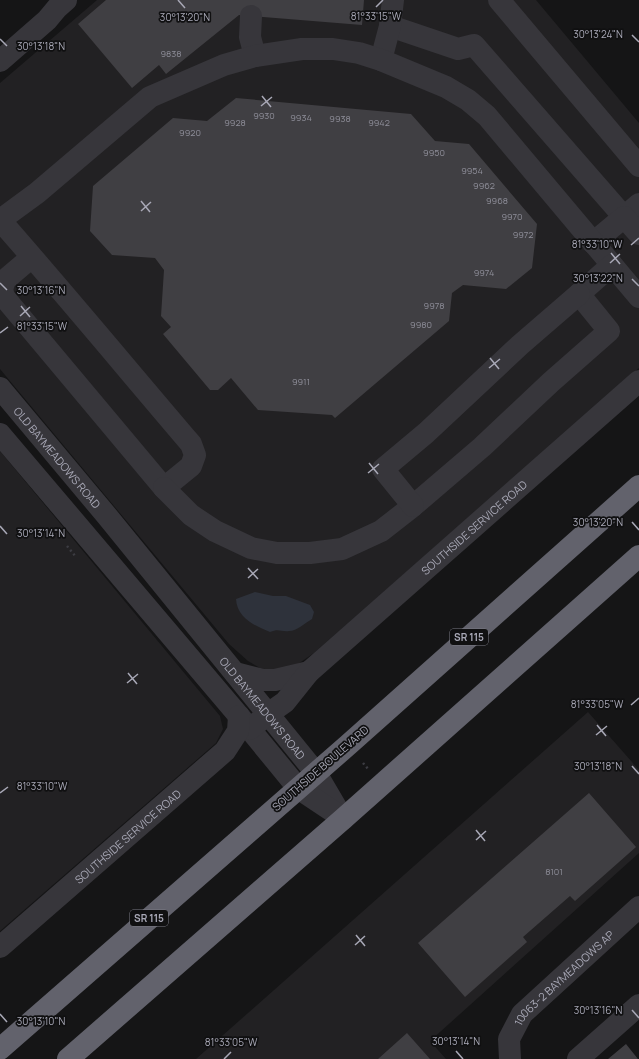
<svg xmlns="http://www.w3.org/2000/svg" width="639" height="1059" font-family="Manrope,sans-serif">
<rect width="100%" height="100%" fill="#151516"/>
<!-- built -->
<path fill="#222123" d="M97,0H536L639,123V368L314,653L295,666L279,672L260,668L248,661L229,644L0,369V83Z
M0,451L220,716L223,729L216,743L0,931Z
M588,712L639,770V853L430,1041L446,1059H196Z"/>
<!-- water -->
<path fill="#2e323b" d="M255,592L273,596H286L310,605L314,612L312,619C305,623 297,631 289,631C281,632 279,628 270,632C255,626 237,618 236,599Z"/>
<!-- building -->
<path fill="#403f43" d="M106,0H364L362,25L239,15L166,74L159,65L132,88L78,24Z
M236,98L411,114L435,141L469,144L537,224L532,268L506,289L463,285L452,293L449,321L335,418L332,415L258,410L231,378L218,390H210L163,334L171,327L161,316L164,270L155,258L112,255L90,231L93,186L173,118L207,121Z
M589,793L636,847L575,901L570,896L523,937L527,942L465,997L418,943Z
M407,1033L430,1059H378Z
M626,1044L638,1059H608Z"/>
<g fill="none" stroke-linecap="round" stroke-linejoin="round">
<!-- path -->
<path stroke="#3c3c42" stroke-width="2.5" stroke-dasharray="2 3" stroke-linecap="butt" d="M67,546L76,557
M363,763L369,770"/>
<!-- minor -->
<g stroke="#37363b" stroke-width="22">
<path d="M499,0L639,166"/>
<path d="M251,16L250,37L255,56"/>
<path d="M390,26L458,49L474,45L624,217L639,204"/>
<path d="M381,60L390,26L393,0"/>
<path d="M0,61L47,20L57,8L66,0"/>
<path d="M593,243L624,217L639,234"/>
<path d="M32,257L5,280L2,289L4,297L164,488L191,466L195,455L191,444C127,369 65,294 0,220L37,193L150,97L224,65L255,56L302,49H333L359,53L381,60L446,87L468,100L487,116L639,297"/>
<path id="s1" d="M0,388L107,516L316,773L343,819"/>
<path d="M0,434L239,716L298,788L337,814"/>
<path d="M164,488L191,515L215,531L251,548L277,553H310L342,549L381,531L413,506L482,447L551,382L609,331L579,294L612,265"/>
<path d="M413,506L383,469L426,433L520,345L579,294"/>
<path d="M235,673L263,680H275L309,672"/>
<path id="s2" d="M250,729L268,714L285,702L309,672L639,381"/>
<path id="s3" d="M0,947L225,751L238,731L239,716"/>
<path id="s4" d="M510,1059L509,1039L522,1014L639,907"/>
<path d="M578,1059L639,1005"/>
</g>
<!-- highway -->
<path stroke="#62626c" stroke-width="22" d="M0,1049L348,745L639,486
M68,1059L343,819L639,556"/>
</g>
<!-- ticks -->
<path fill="none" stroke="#a8a8b6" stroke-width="1.5" d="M178,0L185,8M376,7L383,0M632,35L639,42M0,39L7,46M262,96L271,107M261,106L272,97M141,201L150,212M141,211L151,202M631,245L639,238M611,253L620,264M610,263L620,254M632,279L639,286M0,283L7,290M21,306L30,317M20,316L30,307M0,333L8,327M490,358L499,369M489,368L500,359M369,463L378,474M368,473L379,464M632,522L639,530M0,526L7,534M248,568L258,579M248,578L258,569M128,673L137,684M127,683L138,674M631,705L639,698M597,725L606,736M596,735L607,726M632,766L639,774M0,793L8,787M476,830L485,841M476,840L486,831M356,935L365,946M355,945L365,936M632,1010L639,1018M0,1014L7,1022M456,1051L463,1059M224,1059L231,1052"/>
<g text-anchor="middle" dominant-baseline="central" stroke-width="3.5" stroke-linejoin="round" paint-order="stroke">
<!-- number labels -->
<g font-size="9" fill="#8e8e99">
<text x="171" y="53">9838</text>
<text x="264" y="115">9930</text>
<text x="301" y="117">9934</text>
<text x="340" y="118">9938</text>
<text x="235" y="122">9928</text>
<text x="379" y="122">9942</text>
<text x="190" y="132">9920</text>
<text x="434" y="152">9950</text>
<text x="472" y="170">9954</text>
<text x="484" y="185">9962</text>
<text x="497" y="200">9968</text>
<text x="512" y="216">9970</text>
<text x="523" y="234">9972</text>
<text x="484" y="272">9974</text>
<text x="434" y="305">9978</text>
<text x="421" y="324">9980</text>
<text x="301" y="381">9911</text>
<text x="554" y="871">8101</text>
</g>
<!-- shield labels -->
<g fill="#101011" stroke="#7a7a84" stroke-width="1">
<rect x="450" y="629" width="38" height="16" rx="3"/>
<rect x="130" y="910" width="38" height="16" rx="3"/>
</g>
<g font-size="10" font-weight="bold" fill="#a8a8b6">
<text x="469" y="637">SR 115</text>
<text x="149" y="918">SR 115</text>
</g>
<!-- street labels -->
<g font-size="11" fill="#a8a8b6" stroke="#101011">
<text stroke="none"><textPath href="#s1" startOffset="90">OLD BAYMEADOWS ROAD</textPath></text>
<text stroke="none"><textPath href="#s2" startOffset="302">SOUTHSIDE SERVICE ROAD</textPath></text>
<text stroke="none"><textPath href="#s1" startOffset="414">OLD BAYMEADOWS ROAD</textPath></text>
<text transform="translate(320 768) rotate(-41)">SOUTHSIDE BOULEVARD</text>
<text stroke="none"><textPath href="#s3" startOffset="169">SOUTHSIDE SERVICE ROAD</textPath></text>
<text stroke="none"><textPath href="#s4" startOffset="103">10063-2 BAYMEADOWS AP</textPath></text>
</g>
</g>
<g font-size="10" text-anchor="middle" fill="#a8a8b6" stroke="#101011" stroke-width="3.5" stroke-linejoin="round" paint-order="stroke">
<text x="376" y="20">81°33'15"W</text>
<text x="185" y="21">30°13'20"N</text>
<text x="598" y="38">30°13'24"N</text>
<text x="41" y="50">30°13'18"N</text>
<text x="597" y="248">81°33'10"W</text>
<text x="598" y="282">30°13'22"N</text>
<text x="41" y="294">30°13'16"N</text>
<text x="42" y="330">81°33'15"W</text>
<text x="598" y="526">30°13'20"N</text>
<text x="41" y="537">30°13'14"N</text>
<text x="597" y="708">81°33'05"W</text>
<text x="598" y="770">30°13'18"N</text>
<text x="42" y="790">81°33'10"W</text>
<text x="598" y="1014">30°13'16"N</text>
<text x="41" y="1025">30°13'10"N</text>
<text x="456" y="1045">30°13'14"N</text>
<text x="231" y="1046">81°33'05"W</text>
</g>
</svg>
